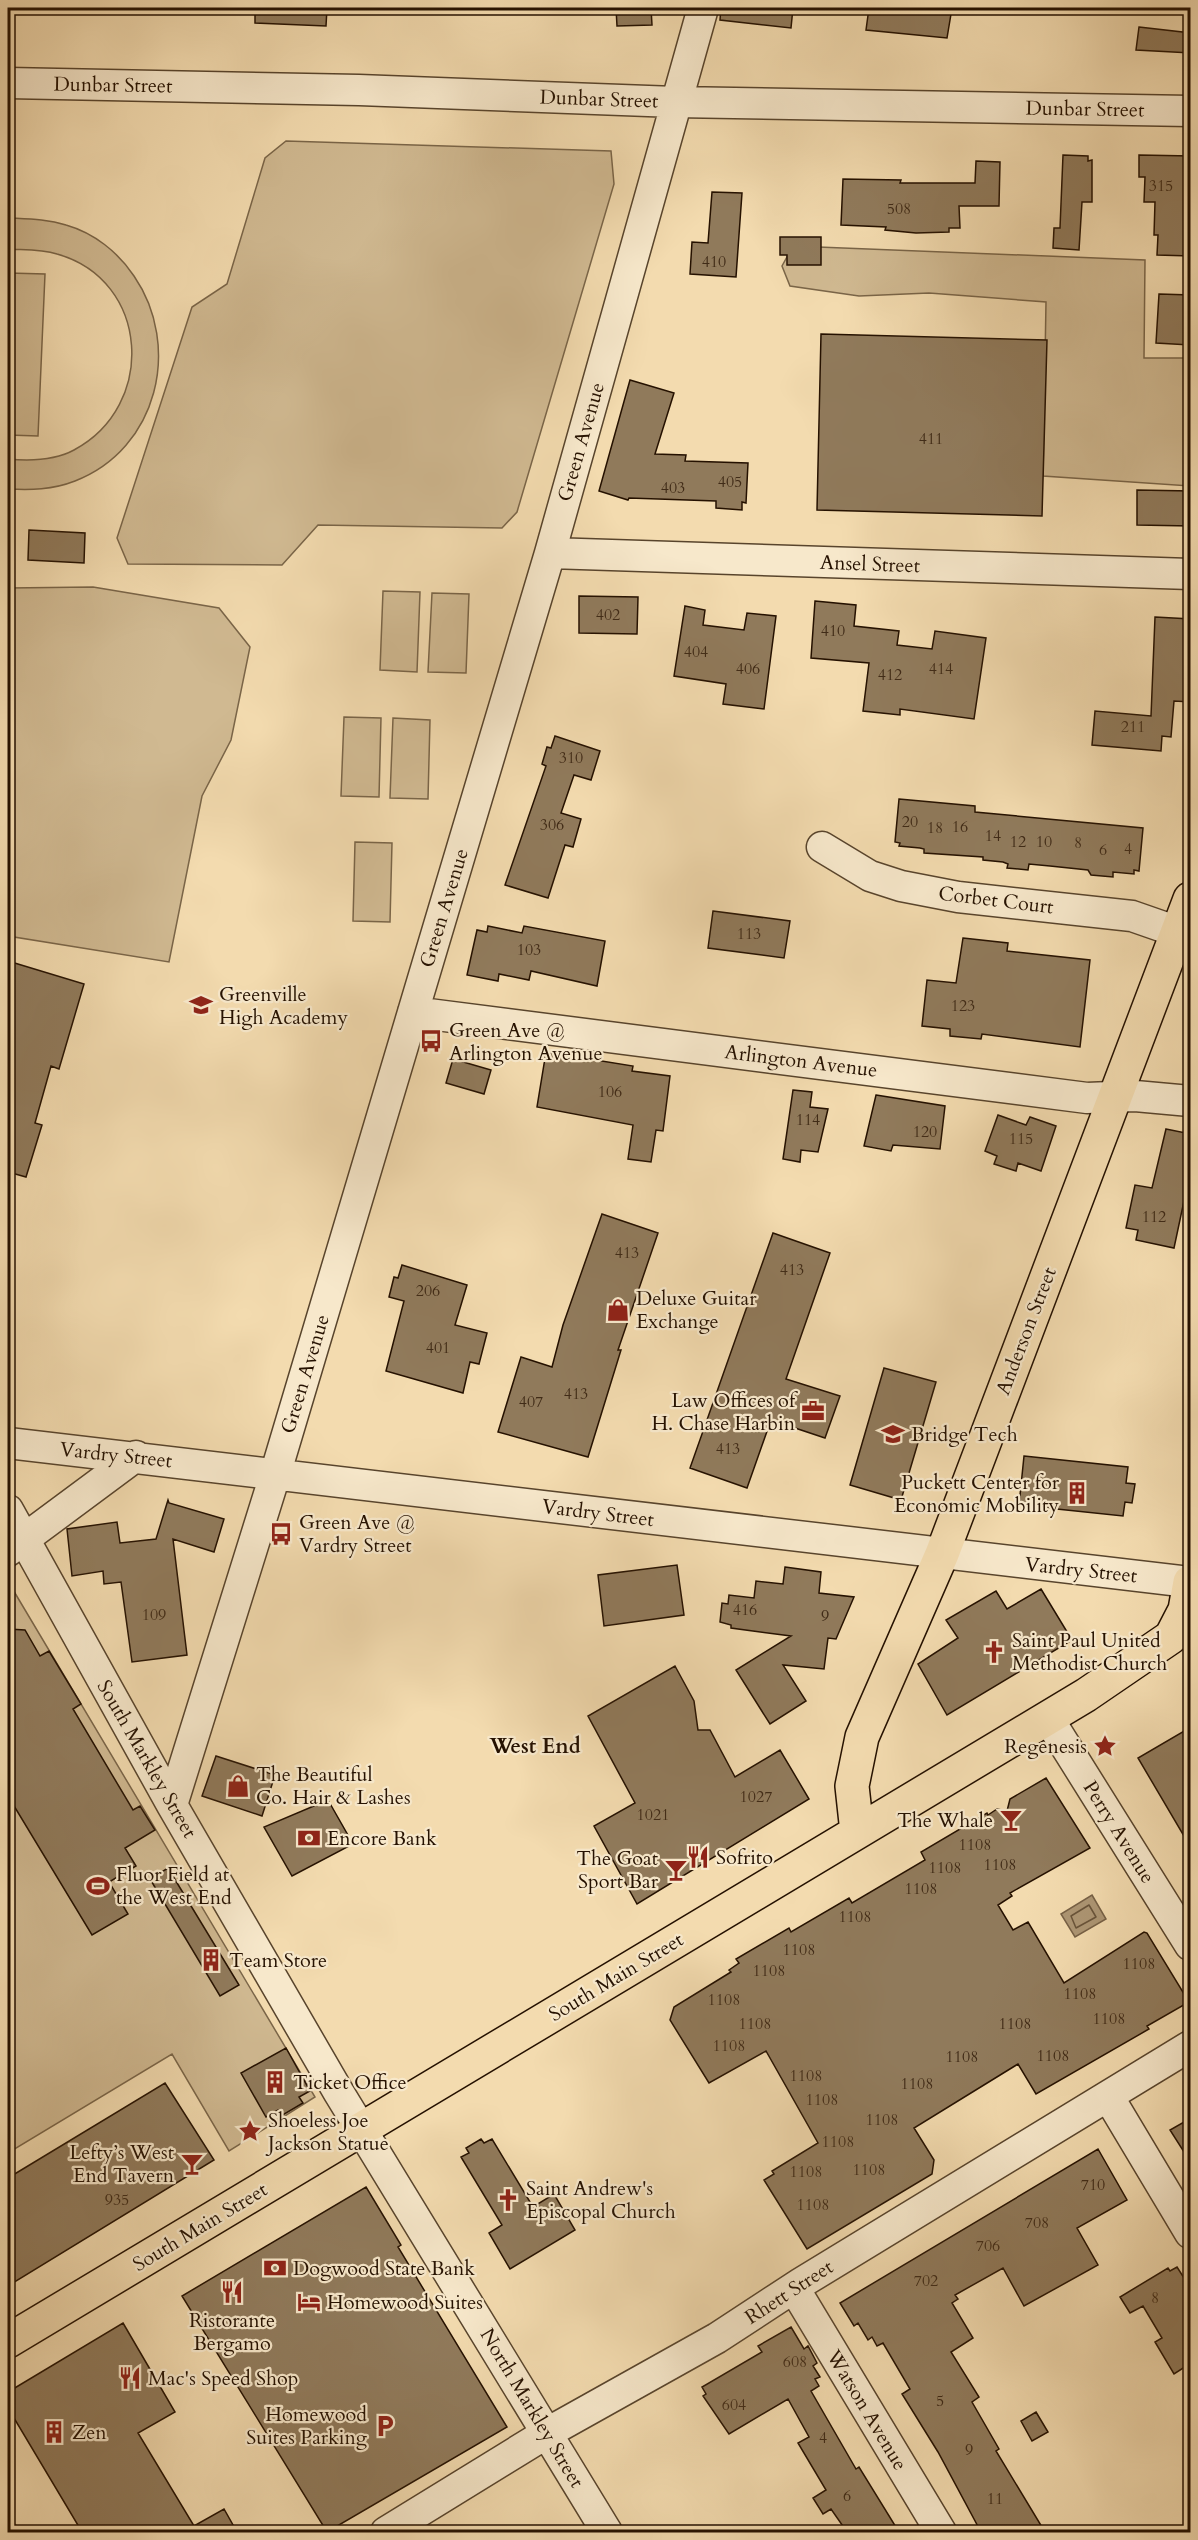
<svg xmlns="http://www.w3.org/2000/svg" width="1198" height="2540" font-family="Cardo,serif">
<rect width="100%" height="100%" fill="#f3dbaf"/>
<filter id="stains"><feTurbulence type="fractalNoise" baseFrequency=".00333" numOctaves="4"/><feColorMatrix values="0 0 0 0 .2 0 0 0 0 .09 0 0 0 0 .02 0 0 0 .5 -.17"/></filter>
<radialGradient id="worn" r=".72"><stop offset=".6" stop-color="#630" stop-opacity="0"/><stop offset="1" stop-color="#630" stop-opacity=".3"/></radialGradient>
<!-- green -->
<path fill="#d0b991" stroke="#7a6548" stroke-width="1.5" d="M286,141L611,151L614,184L517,512L502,528L318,525L282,565L128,564L117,538L192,307L227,284L265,158Z
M8,218C28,219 47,219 66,225C94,233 118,252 134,276C182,346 158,449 75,481C52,490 31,490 8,489V459C30,461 54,461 74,450C157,406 150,280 57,254C41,249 24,250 8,249Z
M793,246L1145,260L1144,358H1190V486L1043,476L1046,302L929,293L859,296L790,286L782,266Z
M8,273L45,274L38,436L8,435Z
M93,587L219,608L250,647L231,740L202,796L169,962L8,936V588Z
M383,591L420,592L417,672L380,670Z
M432,593L469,594L466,673L428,672Z
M344,717L381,718L379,797L341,796Z
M393,718L430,720L428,799L390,798Z
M355,842L392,843L390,922L353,921Z
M9,1583L315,2097L229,2151L172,2054L8,2153Z"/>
<!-- water -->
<path fill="#ad9674" stroke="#776146" stroke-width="1.5" d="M1092,1895L1106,1919L1075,1937L1061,1914Z"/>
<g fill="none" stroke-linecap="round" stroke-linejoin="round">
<!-- shore -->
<path stroke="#69543a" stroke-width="1.5" d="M1089,1905L1096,1917L1076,1928L1071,1916Z"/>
</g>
<!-- building -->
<path fill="#907a5b" stroke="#251100" stroke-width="1.5" d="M255,8H327L326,26L255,23Z
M616,8H651L652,25L617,26Z
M721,8H793L791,28L720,20Z
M869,8H952L947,38L866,30Z
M1139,27L1191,33V53L1136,50Z
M1063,155L1088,156V161L1092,160V202H1082L1079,250L1053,248L1054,228H1060Z
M1139,155L1191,156V256L1157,255L1158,235H1154L1155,202H1144L1145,177H1139Z
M976,161L1000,162L999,206H959L960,228H949V232L916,233L885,230L886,227L841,225L843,179L901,180L900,183H975Z
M712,192L742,193L736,277L690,274L692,242L708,243Z
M780,237H821V265H787V255H780Z
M1159,294L1191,295L1190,345L1156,343Z
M821,334L1047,340L1042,516L817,510Z
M630,380L674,393L655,454L686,455L685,461L748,463L746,503L742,502V510L716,508V501L629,498L628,500L599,491Z
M1137,490L1191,491V526L1137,525Z
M29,530L85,533L84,563L28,560Z
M579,596L638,597L637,634L579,633Z
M815,601L856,605L854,626L899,631L897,645L932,649L935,631L986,638L974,719L900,709V715L863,711L869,663L811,658Z
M685,606L705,610L703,625L744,630L747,613L776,616L764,709L723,704L726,684L674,676Z
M1155,617L1191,619V702L1174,701L1171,737L1162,736L1161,751L1092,745L1095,711L1151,716Z
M555,736L600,751L591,780L574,775L561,813L581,819L573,847L565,845L548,898L505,885L546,766L542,764L547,747L551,748Z
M899,799L975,806V812L1143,828L1139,871L1134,870V874L1113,872V877L1091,875L1088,870L1050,866L1029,864L1028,870L1007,868L1008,864L1003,862L983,860V857L924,853V849L920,848L899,846L900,843L895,842Z
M713,911L790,921L784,958L708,948Z
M488,926L522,933L524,926L605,941L597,986L531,971L529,980L499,974L498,981L467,975L477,930L487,932Z
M963,938L1008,943L1007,951L1090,960L1080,1047L982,1034L981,1039L950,1036V1029L922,1026L927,980L956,983Z
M8,961L84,984L59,1069L51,1066L35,1123L42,1125L26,1177L8,1172Z
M546,1052L633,1066L632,1071L670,1076L663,1131L656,1130L651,1162L628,1159L633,1125L537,1107Z
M453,1059L491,1070L484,1094L446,1083Z
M793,1090L812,1092L810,1107L828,1109L818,1152L801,1150L800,1162L783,1159Z
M876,1095L945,1106L940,1149L893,1145L891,1151L864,1146Z
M998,1115L1026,1125L1030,1117L1056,1126L1041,1171L1018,1163L1016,1171L994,1164L997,1156L985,1151Z
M1166,1129L1191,1134V1168L1174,1248L1136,1240L1138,1230L1126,1228L1135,1185L1152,1188Z
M602,1214L658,1233L618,1350H621L588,1457L498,1432L521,1357L552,1367L563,1325Z
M773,1233L830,1253L786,1379L840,1396L825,1438L771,1420L747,1488L690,1468Z
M402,1265L467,1285L455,1325L487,1333L479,1364L470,1362L463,1393L386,1371L404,1301L389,1297L394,1277L398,1278Z
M884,1368L936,1382L901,1500L850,1485Z
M1024,1456L1128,1467L1126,1483L1135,1484L1132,1503L1125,1502L1123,1516L1019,1505Z
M168,1500L169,1503L224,1519L214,1552L173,1539L187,1655L132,1662L121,1582L104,1584L103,1571L72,1576L67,1529L117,1522L120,1543L156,1539Z
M677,1565L684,1615L604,1626L598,1575Z
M785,1567L821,1572L819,1593L854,1597L836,1639L828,1638L824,1669L783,1665L806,1701L770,1724L736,1670L791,1636L731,1628V1625L720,1622L722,1603L728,1604L729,1595L754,1598L756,1581L783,1584Z
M1041,1589L1072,1640L947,1715L918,1664L958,1638L946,1620L996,1591L1007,1609Z
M8,1629L25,1630L40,1656L49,1651L81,1704L73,1709L133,1810L140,1806L155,1830L125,1848L136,1866L109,1882L128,1914L92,1935L8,1796Z
M675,1666L694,1701L698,1730H710L735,1777L780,1750L809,1799L637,1904L594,1826L635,1803L588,1716Z
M1191,1727V1848L1138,1758Z
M216,1756L275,1775L262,1816L202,1796Z
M1046,1778L1090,1848L1010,1893L1012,1896L998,1905L1013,1930L1028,1922L1064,1983L1144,1932L1147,1933L1189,2002L1147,2026L1149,2029L1036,2094L1018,2064L914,2128L934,2160L932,2174L807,2249L764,2180L774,2174L772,2171L818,2143L766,2051L709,2083L670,2020L674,2007L731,1972L729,1970L739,1963L736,1959L789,1928L791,1932L849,1898L852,1903L925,1860L921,1852L987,1813L988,1815L997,1809L1007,1811L1010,1799Z
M328,1800L353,1844L292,1876L264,1827Z
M168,1868L239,1985L220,1996L150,1879Z
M286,2048L310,2091L299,2097L303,2103L281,2116L278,2110L266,2117L241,2073Z
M165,2083L214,2160L8,2286V2178Z
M1191,2118V2163L1170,2130Z
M481,2139L484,2143L492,2139L533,2207L554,2194L575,2230L510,2269L489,2233L502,2225L461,2157L469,2153L466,2148Z
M1098,2149L1127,2200L1077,2228L1098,2265L1024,2306L1003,2268L955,2295L958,2299L952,2303L973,2338L951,2352L979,2397L972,2402L999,2449L996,2451L1045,2532H981L938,2452L902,2394L910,2389L883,2343L877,2346L872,2337L868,2340L858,2323L854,2326L840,2303Z
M366,2187L401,2245L398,2247L507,2427L327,2532L182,2296Z
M1177,2267L1191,2289V2363L1174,2374L1155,2342L1162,2338L1143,2306L1130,2313L1120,2297L1168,2268L1170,2271Z
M123,2323L175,2412L138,2433L194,2526L224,2509L237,2532H82L8,2408V2392Z
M791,2327L804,2349L808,2346L817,2363L813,2366L820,2377L815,2379L819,2386L811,2391L856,2469L859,2467L899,2532H847L831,2509L823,2514L813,2498L826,2490L798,2443L809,2437L788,2399L729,2434L703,2396L706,2394L702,2387L762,2352L758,2346Z
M1036,2412L1048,2432L1032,2441L1021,2421Z"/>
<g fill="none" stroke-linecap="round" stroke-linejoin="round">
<!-- minor casing -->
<g stroke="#58442c" stroke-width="33">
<path id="minor" d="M8,83L359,90L675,102L1190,111
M550,553L1190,574
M822,847L870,876L901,886L958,897L1132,916L1178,932
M413,1012L1087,1098L1135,1096L1190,1101
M8,1443L1189,1582
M8,1510L172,1805L339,2093L607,2532
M8,1551L136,1456
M1048,1718L1190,1945
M172,1805L275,1475L550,553L703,8
M1108,2096L1190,2233
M794,2288L941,2532
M386,2532L547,2433L717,2338L801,2283L1190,2046"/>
</g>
<!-- major casing -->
<g stroke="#251100" stroke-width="36">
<path id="major" d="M857,1832L852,1786L862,1737L942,1554L1190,899
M8,2341L1086,1695L1171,1637L1185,1610L1190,1582"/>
</g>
<!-- minor -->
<use href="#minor" stroke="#f7e8cb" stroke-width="30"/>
<!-- major -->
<use href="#major" stroke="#f3dbaf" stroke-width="33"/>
<!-- rail -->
<path stroke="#251100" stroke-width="4.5" stroke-dasharray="10 10" stroke-linecap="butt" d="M8,2521L22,2532"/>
</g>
<!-- icons -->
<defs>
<g id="school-bare" transform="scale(1.8)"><path d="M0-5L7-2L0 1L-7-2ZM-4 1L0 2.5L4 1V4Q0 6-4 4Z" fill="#8f2418" stroke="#f7e8cb" stroke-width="2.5" paint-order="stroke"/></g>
<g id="bus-bare" transform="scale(1.8)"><path d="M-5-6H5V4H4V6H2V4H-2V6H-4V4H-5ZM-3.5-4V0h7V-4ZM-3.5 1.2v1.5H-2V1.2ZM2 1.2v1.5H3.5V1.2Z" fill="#8f2418" stroke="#f7e8cb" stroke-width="2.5" paint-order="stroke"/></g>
<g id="shop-bare" transform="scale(1.8)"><path d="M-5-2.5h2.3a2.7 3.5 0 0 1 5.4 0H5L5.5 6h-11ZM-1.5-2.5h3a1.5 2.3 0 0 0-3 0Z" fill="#8f2418" stroke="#f7e8cb" stroke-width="2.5" paint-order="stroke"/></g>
<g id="office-bare" transform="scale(1.8)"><path d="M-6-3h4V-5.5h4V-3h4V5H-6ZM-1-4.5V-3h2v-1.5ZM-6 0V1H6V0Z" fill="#8f2418" stroke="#f7e8cb" stroke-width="2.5" paint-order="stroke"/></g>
<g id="building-bare" transform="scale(1.8)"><path d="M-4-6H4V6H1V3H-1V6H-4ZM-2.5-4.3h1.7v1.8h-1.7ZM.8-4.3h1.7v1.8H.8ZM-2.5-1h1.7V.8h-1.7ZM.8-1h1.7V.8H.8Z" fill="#8f2418" stroke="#f7e8cb" stroke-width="2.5" paint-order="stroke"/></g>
<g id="church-bare" transform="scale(1.8)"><path d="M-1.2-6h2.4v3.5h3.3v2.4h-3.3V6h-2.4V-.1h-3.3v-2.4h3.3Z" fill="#8f2418" stroke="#f7e8cb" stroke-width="2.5" paint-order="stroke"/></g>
<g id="sight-bare" transform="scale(1.8)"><path d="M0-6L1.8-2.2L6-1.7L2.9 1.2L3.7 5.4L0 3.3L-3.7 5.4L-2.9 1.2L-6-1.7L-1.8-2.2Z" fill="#8f2418" stroke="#f7e8cb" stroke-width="2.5" paint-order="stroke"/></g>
<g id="bar-bare" transform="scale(1.8)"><path d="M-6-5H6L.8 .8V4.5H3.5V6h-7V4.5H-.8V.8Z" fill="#8f2418" stroke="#f7e8cb" stroke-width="2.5" paint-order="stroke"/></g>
<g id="bank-bare" transform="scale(1.8)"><path d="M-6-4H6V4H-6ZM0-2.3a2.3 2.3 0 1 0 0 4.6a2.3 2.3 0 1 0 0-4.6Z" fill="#8f2418" stroke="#f7e8cb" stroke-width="2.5" paint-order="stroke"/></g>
<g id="restaurant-bare" transform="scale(1.8)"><path d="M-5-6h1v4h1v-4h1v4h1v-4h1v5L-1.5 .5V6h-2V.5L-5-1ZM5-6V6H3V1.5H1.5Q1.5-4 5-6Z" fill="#8f2418" stroke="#f7e8cb" stroke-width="2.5" paint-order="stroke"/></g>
<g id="stadium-bare" transform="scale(1.8)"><path d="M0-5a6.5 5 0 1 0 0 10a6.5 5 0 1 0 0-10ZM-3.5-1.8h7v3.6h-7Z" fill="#8f2418" stroke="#f7e8cb" stroke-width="2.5" paint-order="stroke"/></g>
<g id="hotel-bare" transform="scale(1.8)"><path d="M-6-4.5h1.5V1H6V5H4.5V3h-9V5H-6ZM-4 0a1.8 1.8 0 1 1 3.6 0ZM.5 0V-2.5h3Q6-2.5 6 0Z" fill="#8f2418" stroke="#f7e8cb" stroke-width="2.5" paint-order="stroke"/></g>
<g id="parking-bare" transform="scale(1.8)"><path d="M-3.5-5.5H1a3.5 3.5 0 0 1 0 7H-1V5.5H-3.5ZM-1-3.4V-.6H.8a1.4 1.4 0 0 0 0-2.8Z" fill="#8f2418" stroke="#f7e8cb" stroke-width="2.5" paint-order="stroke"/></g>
</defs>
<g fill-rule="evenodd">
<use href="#school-bare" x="201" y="1005"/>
<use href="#bus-bare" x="431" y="1041"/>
<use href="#shop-bare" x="618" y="1310"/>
<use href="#office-bare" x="813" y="1411"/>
<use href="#school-bare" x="893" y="1434"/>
<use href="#building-bare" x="1077" y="1493"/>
<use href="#bus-bare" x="281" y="1534"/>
<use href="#church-bare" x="994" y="1652"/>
<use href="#sight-bare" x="1105" y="1746"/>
<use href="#shop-bare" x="238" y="1786"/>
<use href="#bar-bare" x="1011" y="1820"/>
<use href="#bank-bare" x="309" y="1838"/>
<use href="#restaurant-bare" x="698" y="1857"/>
<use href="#bar-bare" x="676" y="1870"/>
<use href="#stadium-bare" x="98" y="1886"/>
<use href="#building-bare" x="211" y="1960"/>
<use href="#building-bare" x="275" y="2082"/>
<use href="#sight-bare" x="250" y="2131"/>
<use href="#bar-bare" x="192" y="2164"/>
<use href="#church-bare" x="508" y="2200"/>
<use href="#bank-bare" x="275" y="2268"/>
<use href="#restaurant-bare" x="232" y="2292"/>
<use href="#hotel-bare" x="309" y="2302"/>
<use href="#restaurant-bare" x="130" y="2378"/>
<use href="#parking-bare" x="385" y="2426"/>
<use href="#building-bare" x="54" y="2432"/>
</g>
<g text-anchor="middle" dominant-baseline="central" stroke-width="4.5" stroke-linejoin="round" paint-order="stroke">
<!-- number labels -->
<g font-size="16" fill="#402b17">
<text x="1161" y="186">315</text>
<text x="899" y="209">508</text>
<text x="714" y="262">410</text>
<text x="931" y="439">411</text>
<text x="730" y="482">405</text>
<text x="673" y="488">403</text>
<text x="608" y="615">402</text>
<text x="833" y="631">410</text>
<text x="696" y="652">404</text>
<text x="748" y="669">406</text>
<text x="941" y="669">414</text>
<text x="890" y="675">412</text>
<text x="1133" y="727">211</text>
<text x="571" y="758">310</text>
<text x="910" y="822">20</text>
<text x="552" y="825">306</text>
<text x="960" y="827">16</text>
<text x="935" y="828">18</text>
<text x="993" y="836">14</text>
<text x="1018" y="842">12</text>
<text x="1044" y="842">10</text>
<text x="1078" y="843">8</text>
<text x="1128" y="849">4</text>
<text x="1103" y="850">6</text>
<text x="749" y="934">113</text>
<text x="529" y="950">103</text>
<text x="963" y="1006">123</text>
<text x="610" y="1092">106</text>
<text x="808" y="1120">114</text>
<text x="925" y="1132">120</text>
<text x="1021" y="1139">115</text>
<text x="1154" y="1217">112</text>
<text x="627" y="1253">413</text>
<text x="792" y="1270">413</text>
<text x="428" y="1291">206</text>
<text x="438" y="1348">401</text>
<text x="576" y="1394">413</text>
<text x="531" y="1402">407</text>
<text x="728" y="1449">413</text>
<text x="745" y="1610">416</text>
<text x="154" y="1615">109</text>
<text x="825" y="1616">9</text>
<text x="756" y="1797">1027</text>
<text x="653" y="1815">1021</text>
<text x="975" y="1845">1108</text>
<text x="1000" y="1865">1108</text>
<text x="945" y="1868">1108</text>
<text x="921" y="1889">1108</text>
<text x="855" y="1917">1108</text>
<text x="799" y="1950">1108</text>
<text x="1139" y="1964">1108</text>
<text x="769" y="1971">1108</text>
<text x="1080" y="1994">1108</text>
<text x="724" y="2000">1108</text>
<text x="1109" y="2019">1108</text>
<text x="755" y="2024">1108</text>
<text x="1015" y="2024">1108</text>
<text x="729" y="2046">1108</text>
<text x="1053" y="2056">1108</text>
<text x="962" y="2057">1108</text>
<text x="806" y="2076">1108</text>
<text x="917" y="2084">1108</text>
<text x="822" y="2100">1108</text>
<text x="882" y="2120">1108</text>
<text x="838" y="2142">1108</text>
<text x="869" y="2170">1108</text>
<text x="806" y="2172">1108</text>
<text x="1093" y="2185">710</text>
<text x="117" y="2200">935</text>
<text x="813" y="2205">1108</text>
<text x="1037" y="2223">708</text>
<text x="988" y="2246">706</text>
<text x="926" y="2281">702</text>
<text x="1155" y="2298">8</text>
<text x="795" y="2362">608</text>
<text x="940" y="2401">5</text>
<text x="734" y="2405">604</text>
<text x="823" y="2438">4</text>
<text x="969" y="2450">9</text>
<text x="847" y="2496">6</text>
<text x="995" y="2499">11</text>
</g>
<!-- street labels -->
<g font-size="20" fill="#251100" stroke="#f7e8cb">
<text transform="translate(113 85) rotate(1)">Dunbar Street</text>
<text transform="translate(599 99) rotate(2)">Dunbar Street</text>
<text transform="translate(1085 109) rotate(1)">Dunbar Street</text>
<text transform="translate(581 442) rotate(-74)">Green Avenue</text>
<text transform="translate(870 564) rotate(2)">Ansel Street</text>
<text transform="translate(996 900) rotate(7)">Corbet Court</text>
<text transform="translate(444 908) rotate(-73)">Green Avenue</text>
<text transform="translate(801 1061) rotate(7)">Arlington Avenue</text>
<text transform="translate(1026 1331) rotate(-69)">Anderson Street</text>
<text transform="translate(305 1374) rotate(-73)">Green Avenue</text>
<text transform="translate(116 1455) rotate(6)">Vardry Street</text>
<text transform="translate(598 1513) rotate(7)">Vardry Street</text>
<text transform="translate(1081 1570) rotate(6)">Vardry Street</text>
<text transform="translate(147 1759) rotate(60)">South Markley Street</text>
<text transform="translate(1119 1832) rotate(58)">Perry Avenue</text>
<text transform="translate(616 1977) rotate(-31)">South Main Street</text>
<text transform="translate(200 2227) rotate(-31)">South Main Street</text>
<text transform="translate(789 2292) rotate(-33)">Rhett Street</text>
<text transform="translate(532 2408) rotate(59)">North Markley Street</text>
<text transform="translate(867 2410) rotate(59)">Watson Avenue</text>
</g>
<!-- poi labels -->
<g font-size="20" fill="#251100" stroke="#f7e8cb" text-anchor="start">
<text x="219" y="994">Greenville<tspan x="219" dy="23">High Academy</tspan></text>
<text x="449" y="1030">Green Ave @<tspan x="449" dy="23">Arlington Avenue</tspan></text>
<text x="636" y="1298">Deluxe Guitar<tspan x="636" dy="23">Exchange</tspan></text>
<text x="795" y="1400" text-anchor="end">Law Offices of<tspan x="795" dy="23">H. Chase Harbin</tspan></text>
<text x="911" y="1434">Bridge Tech</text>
<text x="1059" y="1482" text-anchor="end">Puckett Center for<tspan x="1059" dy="23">Economic Mobility</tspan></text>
<text x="299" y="1522">Green Ave @<tspan x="299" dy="23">Vardry Street</tspan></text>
<text x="1012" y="1640">Saint Paul United<tspan x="1012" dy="23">Methodist Church</tspan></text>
<text x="1087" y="1746" text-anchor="end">Regenesis</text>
<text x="256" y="1774">The Beautiful<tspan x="256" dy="23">Co. Hair &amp; Lashes</tspan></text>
<text x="993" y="1820" text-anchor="end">The Whale</text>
<text x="327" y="1838">Encore Bank</text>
<text x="716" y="1857">Sofrito</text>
<text x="658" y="1858" text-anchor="end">The Goat<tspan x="658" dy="23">Sport Bar</tspan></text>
<text x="116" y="1874">Fluor Field at<tspan x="116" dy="23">the West End</tspan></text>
<text x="229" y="1960">Team Store</text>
<text x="293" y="2082">Ticket Office</text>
<text x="268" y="2120">Shoeless Joe<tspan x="268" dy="23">Jackson Statue</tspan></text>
<text x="174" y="2152" text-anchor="end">Lefty’s West<tspan x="174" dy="23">End Tavern</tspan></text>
<text x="526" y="2188">Saint Andrew's<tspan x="526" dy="23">Episcopal Church</tspan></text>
<text x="293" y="2268">Dogwood State Bank</text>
<text x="327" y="2302">Homewood Suites</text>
<text x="232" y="2320" text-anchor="middle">Ristorante<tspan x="232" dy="23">Bergamo</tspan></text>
<text x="148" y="2378">Mac's Speed Shop</text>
<text x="367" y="2414" text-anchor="end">Homewood<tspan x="367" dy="23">Suites Parking</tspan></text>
<text x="72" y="2432">Zen</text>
</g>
<!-- neighbourhood labels -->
<g font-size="21" font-weight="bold" fill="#251100" stroke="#f7e8cb">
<text x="535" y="1746">West End</text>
</g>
</g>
<!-- margin -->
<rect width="1198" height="2540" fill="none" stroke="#f3dbaf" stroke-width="30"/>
<rect x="9" y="9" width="1180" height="2522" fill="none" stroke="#251100" stroke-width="3"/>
<rect x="15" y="15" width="1168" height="2510" fill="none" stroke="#251100" stroke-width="1.5"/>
<rect width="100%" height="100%" filter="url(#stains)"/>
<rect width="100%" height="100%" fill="url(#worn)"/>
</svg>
